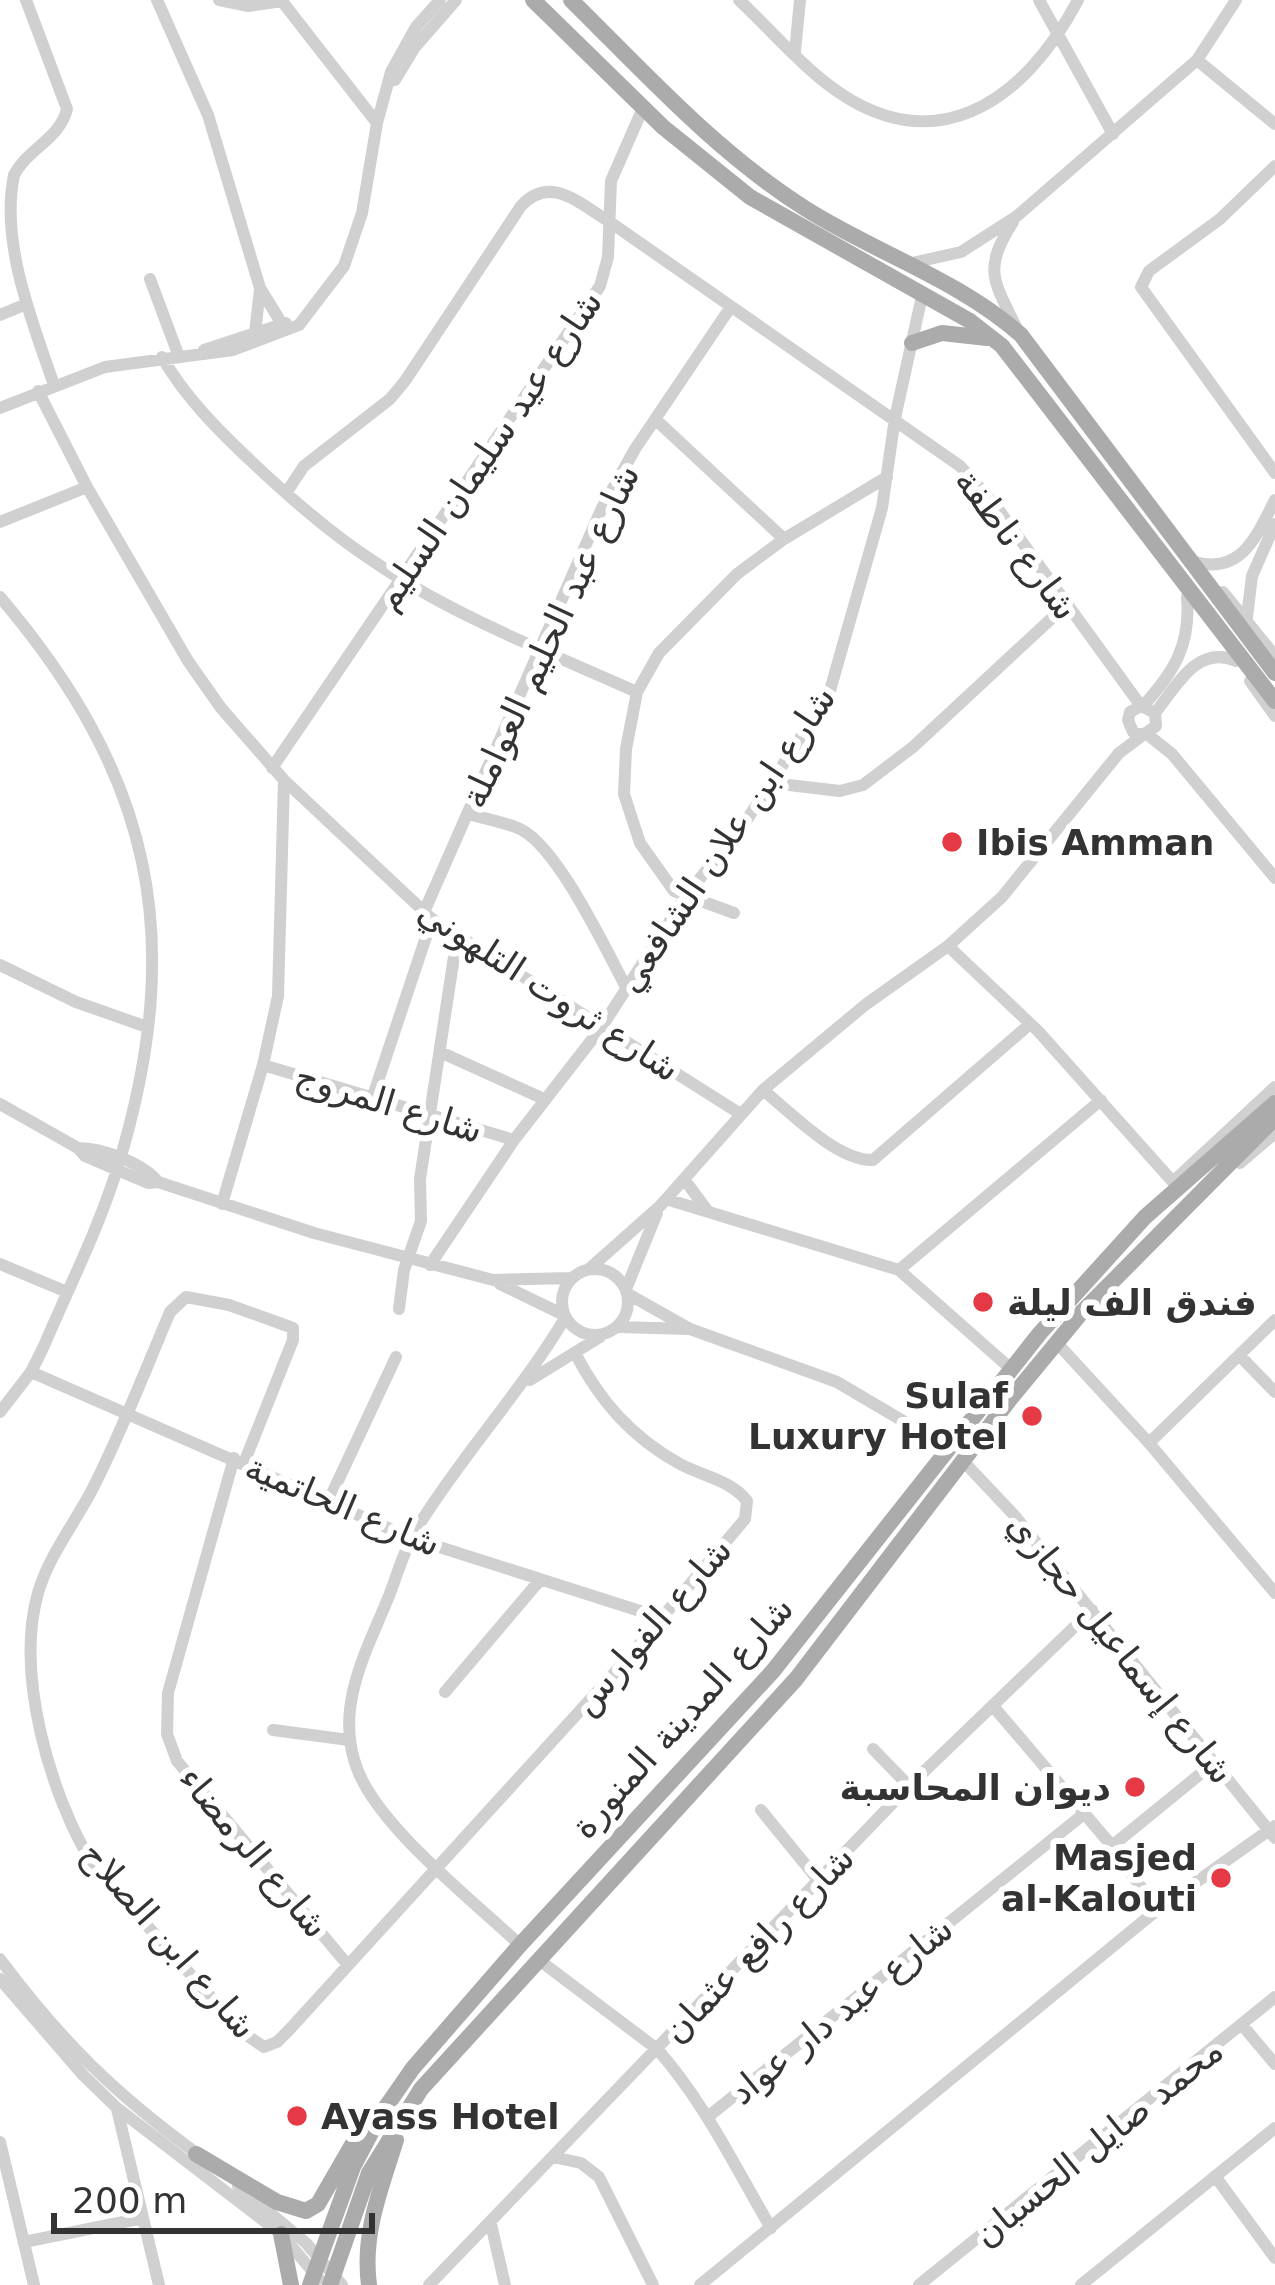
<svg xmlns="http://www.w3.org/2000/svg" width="1275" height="2285" font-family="'DejaVu Sans',Vazirmatn,sans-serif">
<rect width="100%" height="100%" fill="#fff"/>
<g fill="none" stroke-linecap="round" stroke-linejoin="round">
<!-- minor -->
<path stroke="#d0d0d0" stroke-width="12" d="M26,0L67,109C60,139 27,149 14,175C0,242 32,321 54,385
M157,0L208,115L260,288L282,324
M219,0L249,6L282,1
M281,0L377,123
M739,0C768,27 795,59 826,83C932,166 1024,103 1078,0
M1039,0L1113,134
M795,52L800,0
M1197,60L1275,124
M395,80L415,47L456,0
M1275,166L1220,219L1149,271L1141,287L1275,473
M1013,222C982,270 994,281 1017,329
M912,263L961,252L1017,216L1197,60L1236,0
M150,279L178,354
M0,315L24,305
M255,333L260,289
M204,350L286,323
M162,357C185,397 218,430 252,462C289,497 330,533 373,561C453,616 548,652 637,692
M38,391L87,487L188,661L221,708L284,780L432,919L739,1113
M0,408L105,367L233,350L299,325L344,266L362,213L377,123L391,72L416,27L440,0
M655,419L784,539
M286,493L304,466L390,399L405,381L521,206C550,175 577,202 607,220L960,466L993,502L1141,706L1155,713L1156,726L1143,735L1133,732L1128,720L1130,712L1141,706
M0,522L87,487
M1195,562C1242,575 1257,535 1275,500
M1223,592L1275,656
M0,597C152,776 187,936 119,1163C100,1226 69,1287 43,1348L31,1372L0,1412
M1247,617L1252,576L1275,524
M1250,681L1275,716
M1143,706C1174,672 1191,645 1187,597
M1155,713C1177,686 1197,644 1236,661
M1147,734L1172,754L1275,878
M272,768L600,286L608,257L611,181L643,108
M772,783L840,791L863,785L913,747L1066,605
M468,814C486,819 506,822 522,830C559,850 605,948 626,987
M424,912L602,508L635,449L730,308
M734,913L674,891L640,843L624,794L626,749L637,692L659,653L737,574L784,539L887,477
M948,946L1038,1031L1173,1182
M0,965L76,1002L147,1027
M440,1052L544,1099
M263,1065L514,1140
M763,1090C790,1112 837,1161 873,1160L1030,1024
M372,1099L432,919
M0,1104L78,1148L85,1156L148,1183L158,1182L314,1233L493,1280L571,1278
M78,1148C102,1148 143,1163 158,1182
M1240,1163L1275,1133
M684,1179L707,1210
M1175,1180L1275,1087
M666,1199L899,1270
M222,1204L263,1065L278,996L284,780
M0,1264L67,1292
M430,1265L514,1140L601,1028L686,896L748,818L829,694L882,508L895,418L922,296
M562 1302a33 33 0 1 1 66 0a33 33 0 1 1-66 0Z
M589,1269L660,1206L763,1090L865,1005L948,946L1002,897L1119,753L1143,735
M500,1284L564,1315
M626,1289L657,1213
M628,1294L690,1329L837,1382L947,1447
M399,1309L404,1270L421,1221L420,1179L457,937
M619,1327L689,1329
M1057,1343L1149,1443L1275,1593
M1239,1355L1275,1392
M1010,1368L899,1270L1101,1100
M31,1372L411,1538L662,1618
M530,1380L600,1337
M1149,1443L1275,1320
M234,1458L168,1693L167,1734L177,1761L347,1964
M964,1462L1014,1515L1275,1838
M244,1463L293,1340V1328L229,1305L186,1297L170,1312C145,1371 122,1431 93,1488C75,1523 49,1555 38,1593C15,1674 50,1795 93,1865L242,2032L264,2047L277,2042L290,2029L628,1658L745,1519L747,1501C731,1480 702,1476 680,1464C631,1437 600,1401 575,1353
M329,1500L396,1357
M445,1692L540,1580
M993,1706L1112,1846L1157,1910
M273,1730L349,1740
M873,1749L909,1786
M761,1810L818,1880
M1112,1846L1215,1762
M520,1945C474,1901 381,1829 358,1771C333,1710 366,1652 389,1596C398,1573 404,1549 417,1528C462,1455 521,1392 565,1318
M0,1959C62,2042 115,2094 199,2155
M539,1960L657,2049C705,2103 735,2167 771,2228
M0,1979L83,2075L117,2108L281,2234L319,2279
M1242,2025L1275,2064
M117,2109L159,2285
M709,2116L1085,1813
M0,2142L34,2285
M553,2157L581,2163L599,2177L653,2285
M1215,2176L1275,2258
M238,2186L306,2243L342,2285
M491,2224L505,2285
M24,2242L143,2218
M429,2285L909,1786L1092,1610
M700,2285L1157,1910L1275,1826
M919,2285L1275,1997
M1081,2285L1275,2128"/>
<!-- major -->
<path stroke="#ababab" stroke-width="16" d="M533,0L663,127L750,197L970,321L1002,346L1275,701
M571,0C646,74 716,152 806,209C876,253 959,280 1021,335L1275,673
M912,343L942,333L987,338
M196,2154L277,2202L306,2211L318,2204L367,2119L374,2116
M281,2234L291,2285
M310,2285L353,2167L381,2114L413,2068L520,1945L773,1671L1040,1333L1145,1217L1275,1103
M330,2285L369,2173L421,2089L796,1679L1011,1398L1082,1312L1275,1118
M369,2285C362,2233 381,2189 396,2140"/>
</g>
<!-- markers -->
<g fill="#e63946" stroke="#fff" stroke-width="4.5">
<circle cx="952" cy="842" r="12"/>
<circle cx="983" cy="1302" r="12"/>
<circle cx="1032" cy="1416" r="12"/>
<circle cx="1135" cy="1787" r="12"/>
<circle cx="1221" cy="1878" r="12"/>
<circle cx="297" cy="2116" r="12"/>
</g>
<g text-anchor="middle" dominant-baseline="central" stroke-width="12" stroke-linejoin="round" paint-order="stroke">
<!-- street labels -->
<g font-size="36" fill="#333" stroke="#fff">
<text transform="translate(488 450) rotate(-56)">شارع عيد سليمان السليم</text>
<text transform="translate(1017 544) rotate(53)">شارع ناطفة</text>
<text transform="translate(550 636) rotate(-65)">شارع عبد الحليم العواملة</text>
<text transform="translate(726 839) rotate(-56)">شارع ابن علان الشافعي</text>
<text transform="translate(549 990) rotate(33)">شارع ثروت التلهوني</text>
<text transform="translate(389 1103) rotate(17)">شارع المروج</text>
<text transform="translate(343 1505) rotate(23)">شارع الحاتمية</text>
<text transform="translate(652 1626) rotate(-49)">شارع الفوارس</text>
<text transform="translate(1121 1648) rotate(51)">شارع إسماعيل حجازي</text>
<text transform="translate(682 1717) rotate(-48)">شارع المدينة المنورة</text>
<text transform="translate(254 1852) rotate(50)">شارع الرمضاء</text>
<text transform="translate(169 1940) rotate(49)">شارع ابن الصلاح</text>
<text transform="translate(758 1944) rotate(-46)">شارع رافع عثمان</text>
<text transform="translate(841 2010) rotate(-39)">شارع عبد دار عواد</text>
<text transform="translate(1098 2142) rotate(-39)">محمد صايل الحسبان</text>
</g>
<!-- poi labels -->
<g font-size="36" font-weight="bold" fill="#333" stroke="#fff" text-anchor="start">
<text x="976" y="842">Ibis Amman</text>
<text x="1007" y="1302">فندق الف ليلة</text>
<text x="1008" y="1395" text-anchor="end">Sulaf<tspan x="1008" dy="41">Luxury Hotel</tspan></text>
<text x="1111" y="1787" text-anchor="end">ديوان المحاسبة</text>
<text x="1197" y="1857" text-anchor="end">Masjed<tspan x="1197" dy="41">al-Kalouti</tspan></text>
<text x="321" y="2116">Ayass Hotel</text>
</g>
</g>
<!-- scale -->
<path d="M54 2213v18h318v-18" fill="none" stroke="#333333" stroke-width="6"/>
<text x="72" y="2213" font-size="36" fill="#333333" stroke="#ffffff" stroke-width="9" paint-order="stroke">200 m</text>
</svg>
